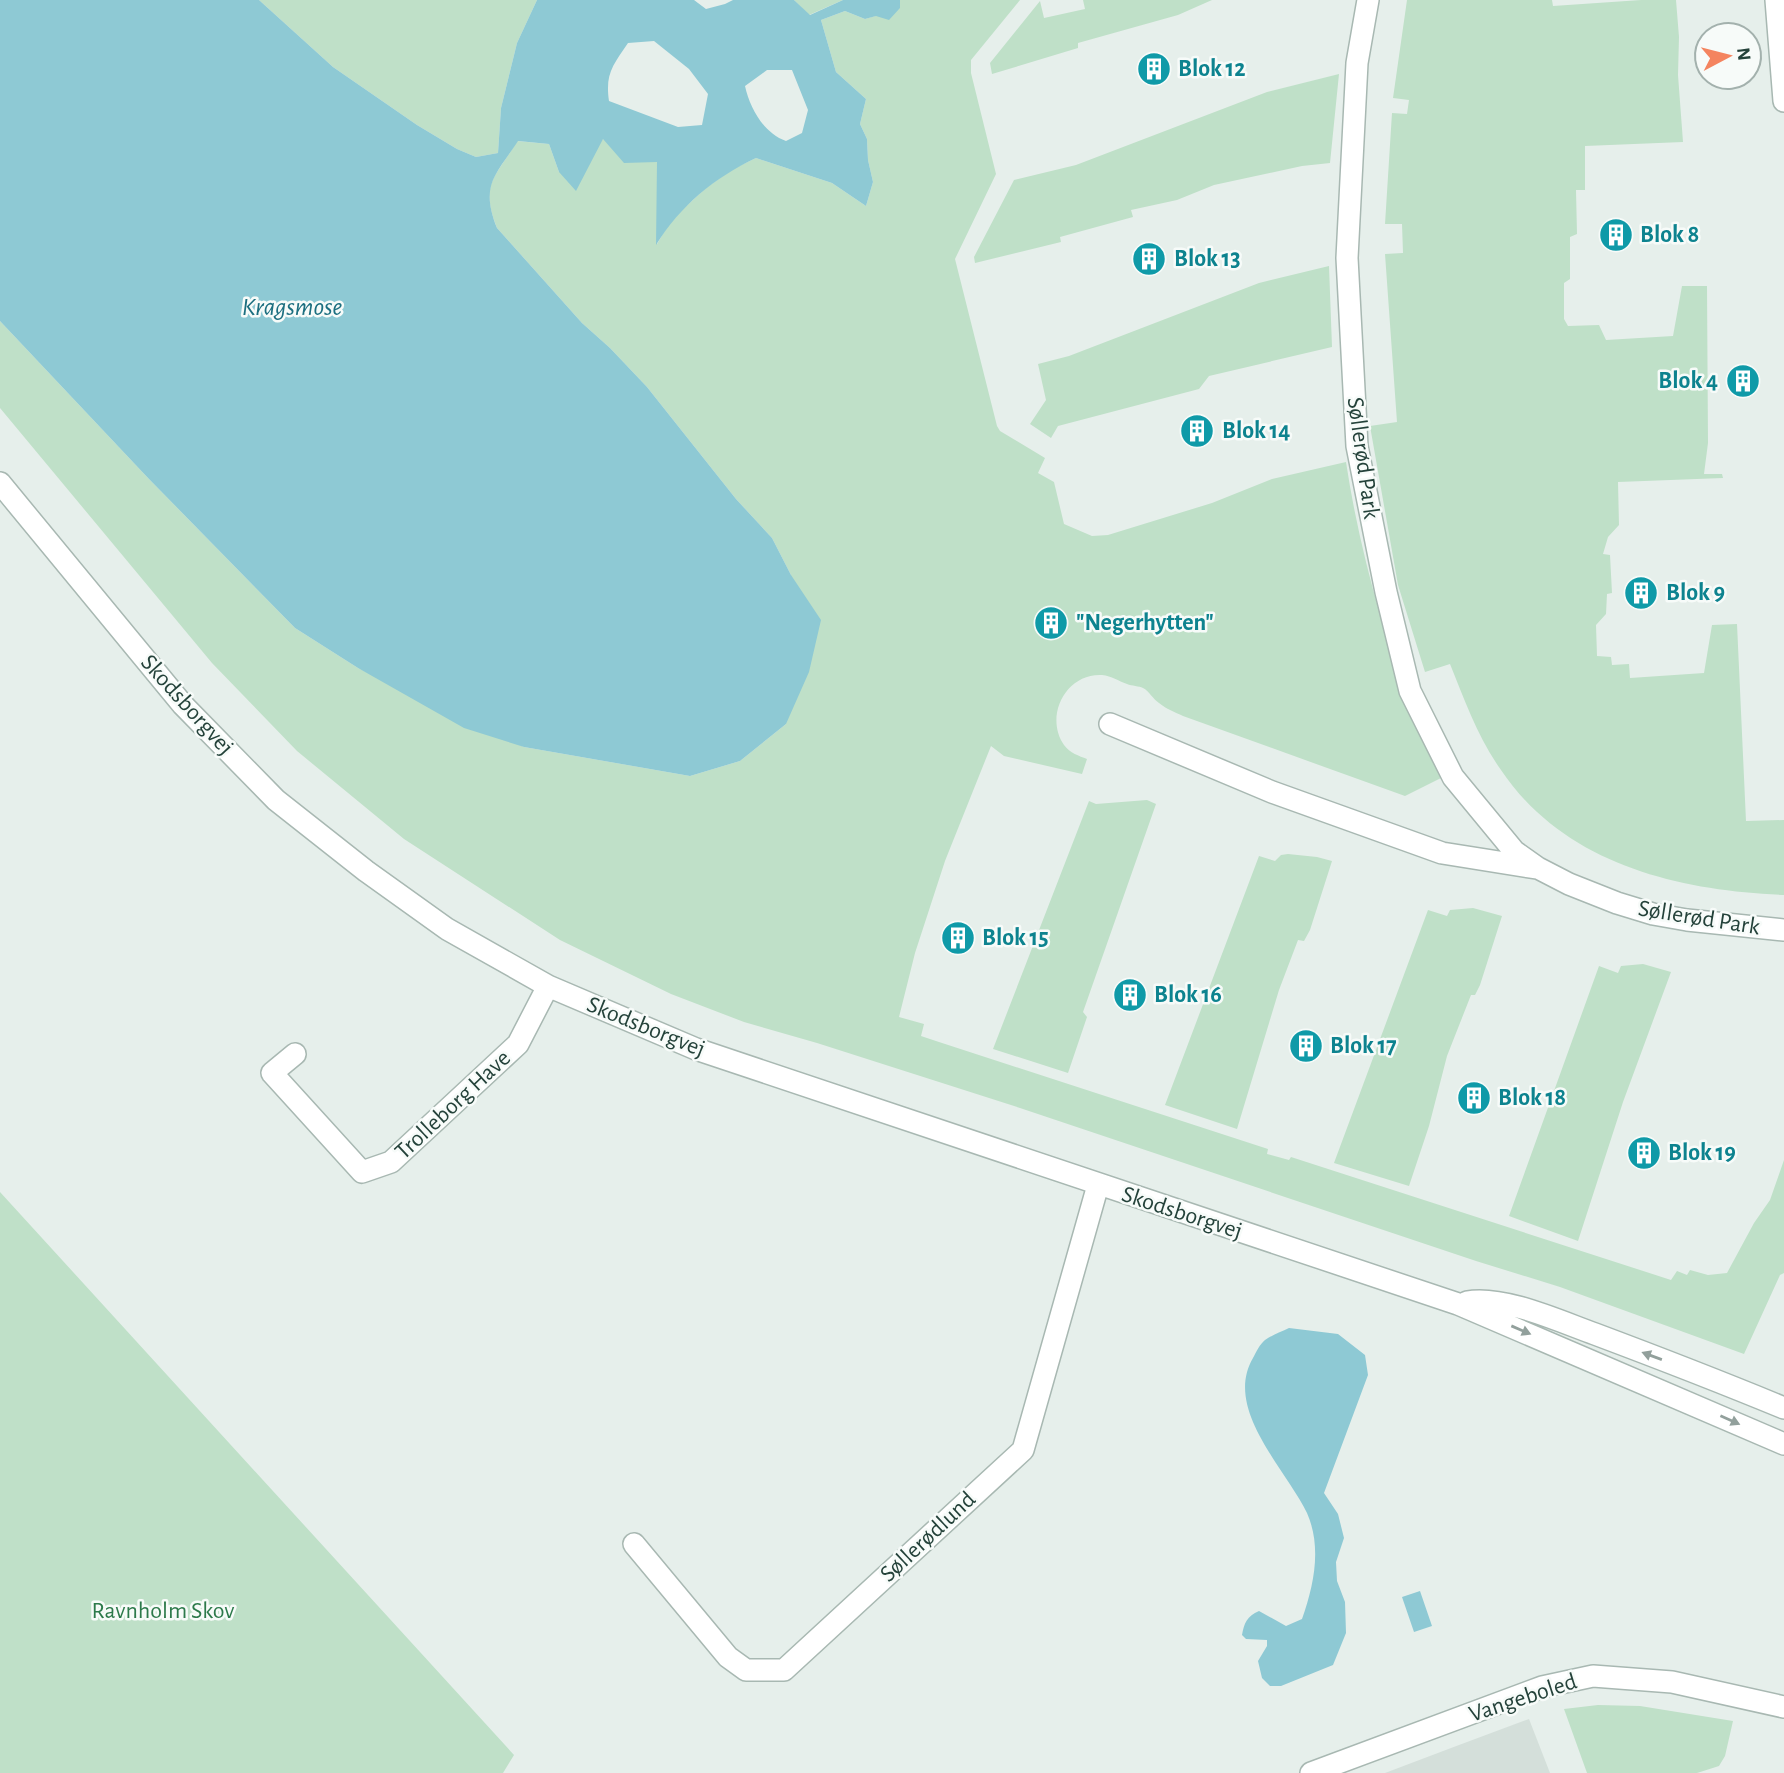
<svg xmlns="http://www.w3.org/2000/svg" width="1784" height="1773" font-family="'Alegreya Sans',sans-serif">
<rect width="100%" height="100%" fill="#e6efeb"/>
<!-- built -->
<path fill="#d4dfda" d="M1529,1719L1550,1773H1385L1459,1745Z"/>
<!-- green -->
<path fill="#bfe0c8" d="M259,0H537L517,43L501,108L498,153L476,157L457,149L417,125L333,67Z
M794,0H843L809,15Z
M900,0H1020L971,60V73L996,174L955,259L997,426L1000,431L1045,458L1038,473L1054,482L1064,524L1092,536L1108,535L1212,503L1272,479L1346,462C1354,515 1366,566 1381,618C1397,677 1412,724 1443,777L1405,796L1183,716C1175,712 1166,709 1159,703C1153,699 1149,691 1143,688C1139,686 1132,686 1127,684C1118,681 1112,676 1102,675C1066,673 1044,716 1064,745C1070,753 1079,756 1087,759L1082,774L1004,756L991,746L945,861L915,953L899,1017L924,1024L921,1036L939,1042L1268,1149L1267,1154L1289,1160L1291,1157L1671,1280L1677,1271L1687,1275L1690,1270L1708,1275L1727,1273L1754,1223L1770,1200L1784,1160V1273L1780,1275L1744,1354L1560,1287L1476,1261L1020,1108L817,1043L744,1022L671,994L560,940L404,839L297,751L212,663L0,408V321L148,478L295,628L358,668L524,747L690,776L740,761L786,724L791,575L772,538L736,499L647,387L610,348L582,323L497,228C479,182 496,178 517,141L549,144L559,172L603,139L657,162V244L671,220L706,188L731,170L756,158L832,183L866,206L873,182L868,160L867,139L860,124L866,99L836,72L821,20L845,11L865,19L899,9Z
M1083,0H1212L1178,15L1078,43V48L992,74L990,63L1040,1L1044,18L1085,9Z
M1407,0H1552L1553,6L1641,0H1676L1679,37L1678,75L1683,142L1585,146V190H1576L1577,234L1570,237V279L1564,283V319L1568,326L1599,325L1606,340L1673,336L1682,286H1707L1708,443L1704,474H1722L1723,478L1618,482L1619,525L1608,537L1603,554L1610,555L1612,593L1607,594L1606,614L1596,625L1597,656L1611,657L1612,665L1629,664L1630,678L1704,673L1712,625L1737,624L1746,821L1784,820V895C1678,891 1564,864 1501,770C1478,738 1465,701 1450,664L1425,672L1398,585L1370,426L1397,422L1385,254L1403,253L1402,224H1385L1392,113L1407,114L1409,100L1393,98Z
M1339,74L1330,163L1302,166L1214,185L1177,200L1131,210L1133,217L1060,237L1061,242L975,263L974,257L1014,180L1076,165L1267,92Z
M1329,266L1332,347L1209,376L1199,389L1058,426L1051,438L1030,424L1046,400L1038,364L1069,356L1259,283Z
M1147,800L1156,804L1083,1012L1087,1017L1068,1073L993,1049L1089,801L1096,804Z
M1288,854L1317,857L1332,861L1310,930L1304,941L1298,940L1279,990L1237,1129L1165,1105L1259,856L1275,861L1281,855Z
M1473,908L1502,916L1480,985L1475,995H1471L1447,1056L1429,1126L1409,1186L1334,1163L1428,910L1447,916L1450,910Z
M1643,964L1671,972L1623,1102L1578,1241L1509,1216L1599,966L1618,973L1621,966Z
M0,1192L514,1755L503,1773H0Z
M1598,1705L1640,1706L1733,1721L1725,1756L1719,1766L1697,1773H1587L1564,1709Z"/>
<!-- water -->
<path fill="#8ec9d4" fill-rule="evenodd" d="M0,0H259L333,67L417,125L457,149L476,157L498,153L501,108L517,43L537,0H694L706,9L725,4L733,0H794L810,15L843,0H900V8L889,20L876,16L865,19L845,11L821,20L836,72L866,99L860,124L867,139L868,160L873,182L866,206L832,183L756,158C714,178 681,205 656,245L657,162L624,163L603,139L576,191L559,172L549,144L518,141C495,176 480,185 497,228L582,323L610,348L647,387L736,499L772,538L791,575L821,620L809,672L786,724L740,761L690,776L524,747L464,728L358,668L295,628L148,478L0,321ZM654,41L689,69L708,94L702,125L678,127L609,101C605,74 613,65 628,43ZM767,70H792L808,110L802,133L786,141C764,133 750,109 745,86Z
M1289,1328L1338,1334L1365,1355L1368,1375L1324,1493L1338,1514L1344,1538L1336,1562L1337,1581L1345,1602L1346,1633L1333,1665L1281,1686H1270L1262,1678L1258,1661L1267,1646V1640L1246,1639L1242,1635C1244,1623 1247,1616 1259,1611L1286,1626L1302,1619C1314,1585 1322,1547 1307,1513C1286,1469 1223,1409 1253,1358C1256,1352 1260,1344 1265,1340C1272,1335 1281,1332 1289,1328Z
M1420,1591L1432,1626L1414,1632L1402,1597Z"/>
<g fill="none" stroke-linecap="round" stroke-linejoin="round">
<!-- minor casing -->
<g stroke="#a8b8b2" stroke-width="24">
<path id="minor" d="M1368,0L1357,63L1347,258L1357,446L1386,592L1410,691L1453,777L1514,851L1538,868L1569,884L1617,903L1653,914L1687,920L1784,930
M1776,0L1784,101
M0,483L183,705L276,800L366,871L447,929L548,986L696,1049L1458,1304L1784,1444
M1110,724L1272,792L1442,853L1536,868
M295,1054L272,1073L362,1172L391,1162L518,1044L548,986
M1467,1302C1503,1295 1561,1322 1595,1334C1659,1358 1721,1382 1784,1408
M634,1544L728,1657L746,1670H784L1023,1450L1098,1185
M1311,1773L1542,1687L1593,1676L1672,1682L1784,1707"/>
</g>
<!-- minor -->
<use href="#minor" stroke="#fff" stroke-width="21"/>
</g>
<!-- one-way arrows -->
<defs><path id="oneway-solid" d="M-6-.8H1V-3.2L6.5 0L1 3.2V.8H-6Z" transform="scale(1.75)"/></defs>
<g fill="#92a09c">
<use href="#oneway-solid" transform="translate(1521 1330) rotate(23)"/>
<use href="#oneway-solid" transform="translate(1652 1356) rotate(-160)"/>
<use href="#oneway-solid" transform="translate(1730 1420) rotate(24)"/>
</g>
<!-- icons -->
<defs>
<g id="building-disc" transform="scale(1.75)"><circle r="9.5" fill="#0f9aa8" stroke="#f7fbf9"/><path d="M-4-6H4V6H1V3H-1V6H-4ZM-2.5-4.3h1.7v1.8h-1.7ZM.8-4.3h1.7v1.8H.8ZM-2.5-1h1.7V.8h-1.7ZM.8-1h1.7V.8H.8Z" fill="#fff"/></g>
</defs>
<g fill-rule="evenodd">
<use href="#building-disc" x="1154" y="69"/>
<use href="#building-disc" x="1616" y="235"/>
<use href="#building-disc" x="1149" y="259"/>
<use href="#building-disc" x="1743" y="381"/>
<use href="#building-disc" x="1197" y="431"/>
<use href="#building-disc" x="1641" y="593"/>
<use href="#building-disc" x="1051" y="623"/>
<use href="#building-disc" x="958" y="938"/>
<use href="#building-disc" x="1130" y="995"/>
<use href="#building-disc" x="1306" y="1046"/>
<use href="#building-disc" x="1474" y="1098"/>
<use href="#building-disc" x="1644" y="1153"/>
</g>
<g text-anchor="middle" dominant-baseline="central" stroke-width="5" stroke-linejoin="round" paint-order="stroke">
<!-- culture labels -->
<g font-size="24" font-weight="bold" fill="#0d838f" stroke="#f7fbf9" text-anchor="start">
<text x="1178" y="69">Blok 12</text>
<text x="1640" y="235">Blok 8</text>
<text x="1174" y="259">Blok 13</text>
<text x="1718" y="381" text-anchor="end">Blok 4</text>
<text x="1222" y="431">Blok 14</text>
<text x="1666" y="593">Blok 9</text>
<text x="1076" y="623">"Negerhytten"</text>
<text x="982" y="938">Blok 15</text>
<text x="1154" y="995">Blok 16</text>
<text x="1330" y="1046">Blok 17</text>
<text x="1498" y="1098">Blok 18</text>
<text x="1668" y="1153">Blok 19</text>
</g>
<!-- street labels -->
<g font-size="24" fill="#24423a" stroke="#f7fbf9">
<text transform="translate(1363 458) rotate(82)">Søllerød Park</text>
<text transform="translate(187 705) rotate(48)">Skodsborgvej</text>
<text transform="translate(1699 918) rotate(9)">Søllerød Park</text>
<text transform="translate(646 1027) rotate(22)">Skodsborgvej</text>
<text transform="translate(453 1105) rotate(-43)">Trolleborg Have</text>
<text transform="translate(1182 1213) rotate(18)">Skodsborgvej</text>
<text transform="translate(928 1537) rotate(-43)">Søllerødlund</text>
<text transform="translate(1523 1698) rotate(-18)">Vangeboled</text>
</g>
<!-- park labels -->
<g font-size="24" fill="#2d7a4b" stroke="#f7fbf9">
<text x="163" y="1611">Ravnholm Skov</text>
</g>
<!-- water labels -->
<g font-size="26" font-style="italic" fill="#1c6f80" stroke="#f7fbf9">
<text x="292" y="307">Kragsmose</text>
</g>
</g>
<!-- north arrow -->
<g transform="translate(1728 56) rotate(83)"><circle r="33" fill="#f7fbf9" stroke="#a3b1ad" stroke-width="2"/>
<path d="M0-5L12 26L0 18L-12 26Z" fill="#f4845f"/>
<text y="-10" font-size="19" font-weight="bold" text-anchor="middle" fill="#24423a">N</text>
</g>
</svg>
